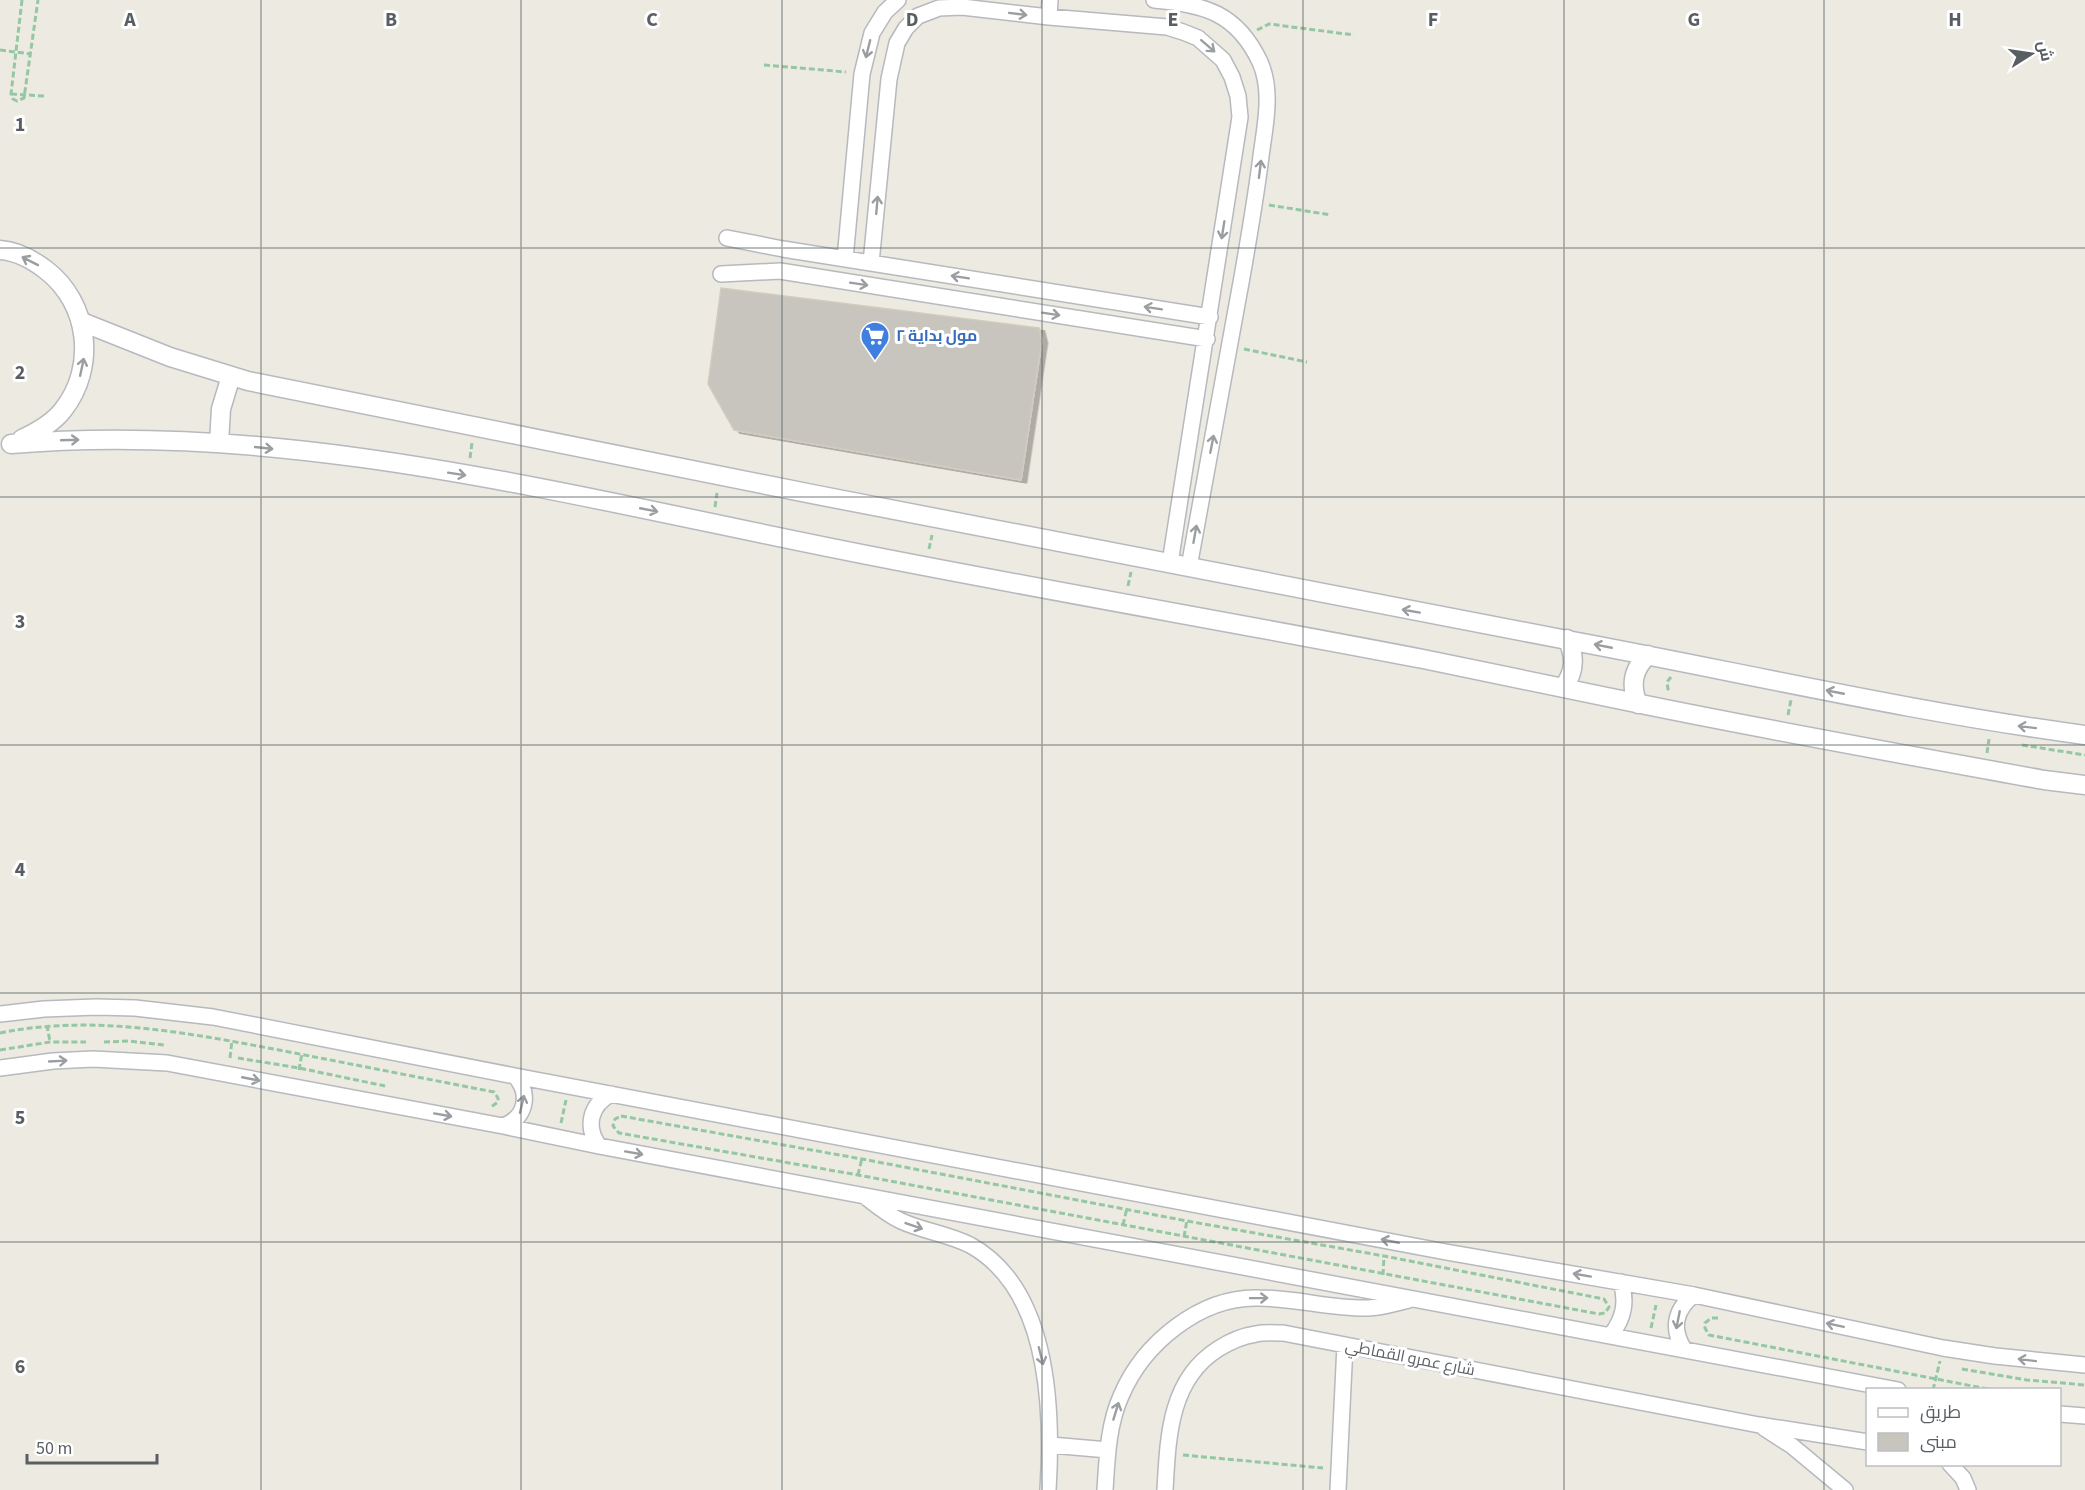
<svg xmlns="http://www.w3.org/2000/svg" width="2085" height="1490" font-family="'Source Sans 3',Cairo,sans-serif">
<defs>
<filter id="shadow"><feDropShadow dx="5.5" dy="3" stdDeviation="0" flood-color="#0004"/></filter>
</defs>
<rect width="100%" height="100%" fill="#edeae1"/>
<!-- building -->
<path fill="#c8c5be" stroke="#d2ccbf" stroke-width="1.5" filter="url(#shadow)" d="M721,288L1039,328L1042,340L1021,480L734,430L708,384Z"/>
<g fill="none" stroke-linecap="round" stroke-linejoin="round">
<!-- minor casing -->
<g stroke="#b6b9be" stroke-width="18">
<path id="minor" d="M1154,0C1204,4 1237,13 1260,62C1273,91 1265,126 1261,156C1256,197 1249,237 1242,277C1225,374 1206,470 1189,567
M1049,17L1050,0
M727,238L783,249L1210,317
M845,259L862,74L872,33L885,12L898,0
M871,263L889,79L897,43L906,28L918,16L939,8L962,7L1049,17L1167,27L1183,32L1198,38L1223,60L1232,77L1238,96L1240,117L1170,563
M721,274L780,271L1207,339
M0,1014L44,1009L96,1007L135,1008L213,1017L515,1076L1446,1252L1694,1295L1943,1348L1995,1356L2085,1365
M0,1068L53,1061L93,1059L167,1063L503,1126L599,1146L1898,1390
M503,1126C526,1118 531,1094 515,1076
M599,1146C585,1127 590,1105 611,1094
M867,1198C877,1206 888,1215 901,1221C923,1231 948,1234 970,1245C1050,1289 1053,1411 1048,1490
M1611,1335C1624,1318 1627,1302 1621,1282
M1684,1349C1671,1329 1675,1309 1694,1295
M2060,1414L2085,1416
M1764,1428L1792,1446L1845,1490
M1051,1445L1108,1450
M1950,1464L1963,1478L1968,1490
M1105,1490C1107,1459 1108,1425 1121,1396C1143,1344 1200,1296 1259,1298C1296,1298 1332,1309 1368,1308C1382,1308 1396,1303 1409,1300
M1165,1490C1168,1438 1169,1380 1218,1349C1229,1342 1242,1336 1256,1334C1265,1332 1275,1333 1283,1333L1759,1425L1868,1442
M1338,1490L1345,1345"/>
</g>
<!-- tertiary casing -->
<g stroke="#b6b9be" stroke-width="21">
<path id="tertiary" d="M0,250C17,251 33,260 46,270C89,303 97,367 63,410C53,423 37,432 22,439
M82,322L170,357L248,381C687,470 1127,557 1567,640C1740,672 1911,712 2085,735
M219,443L221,409L231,376
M11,444C294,420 586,500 862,554C1049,591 1236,623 1423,659C1494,674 1565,689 1636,703C1772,731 1908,755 2044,780L2085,785
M1563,688C1575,672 1576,657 1567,639
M1638,704C1630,685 1633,669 1648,655"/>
</g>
<!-- path -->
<path stroke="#94c7a3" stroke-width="3" stroke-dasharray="6 3" stroke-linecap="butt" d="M22,0L11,94L13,99L17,101L24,98L38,0
M1257,30L1269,24L1354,35
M0,50L31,54
M764,65L846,72
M11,94L44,96
M1269,205L1331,215
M1244,349L1307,362
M470,458L472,443
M715,507L717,493
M929,549L932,535
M1128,586L1131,572
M1671,677L1667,682L1668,689L1671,691
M1788,715L1791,700
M2022,745L2085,755
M1987,753L1989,739
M47,1025L50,1042
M0,1033C93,1014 188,1033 279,1050C351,1064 422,1078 494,1092L498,1098V1102L491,1107
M104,1042L129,1041L164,1045
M0,1050L50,1042H86
M230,1058L232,1040
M238,1058L299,1068L385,1086
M299,1070L302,1053
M621,1116L862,1159L1187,1221L1384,1256L1604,1299L1609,1307L1605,1313L1599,1314L858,1175L619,1133L613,1126L615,1119Z
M561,1123L566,1100
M858,1175L862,1158
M1123,1225L1127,1208
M1184,1237L1187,1220
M1383,1275L1384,1257
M1718,1318H1711L1705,1323V1328L1709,1335L1993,1390
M1651,1328L1656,1305
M1962,1369L2027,1380L2085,1385
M1933,1390L1940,1361
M1183,1455L1323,1468"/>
<!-- minor -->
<use href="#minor" stroke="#fff" stroke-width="15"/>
<!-- tertiary -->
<use href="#tertiary" stroke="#fff" stroke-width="18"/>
</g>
<!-- one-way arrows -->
<defs><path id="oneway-shaft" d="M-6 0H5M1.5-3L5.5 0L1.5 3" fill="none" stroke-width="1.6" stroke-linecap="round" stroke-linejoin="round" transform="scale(1.5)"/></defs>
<g stroke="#9b9ea1">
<use href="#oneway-shaft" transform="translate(1018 14) rotate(7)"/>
<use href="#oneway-shaft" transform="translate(1208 46) rotate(41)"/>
<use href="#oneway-shaft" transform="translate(868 49) rotate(104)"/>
<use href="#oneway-shaft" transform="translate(1260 169) rotate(-83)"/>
<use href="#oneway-shaft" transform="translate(877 205) rotate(-85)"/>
<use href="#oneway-shaft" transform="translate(1223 230) rotate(99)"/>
<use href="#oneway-shaft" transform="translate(30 261) rotate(-153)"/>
<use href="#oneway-shaft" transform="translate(960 277) rotate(-171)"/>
<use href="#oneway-shaft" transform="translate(859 284) rotate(9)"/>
<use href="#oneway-shaft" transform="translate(1153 308) rotate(-171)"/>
<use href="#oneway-shaft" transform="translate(1051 314) rotate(9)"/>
<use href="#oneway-shaft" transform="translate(82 367) rotate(-78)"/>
<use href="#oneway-shaft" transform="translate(70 440) rotate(-2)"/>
<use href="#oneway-shaft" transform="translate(1212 444) rotate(-79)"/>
<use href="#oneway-shaft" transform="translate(264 448) rotate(6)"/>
<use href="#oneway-shaft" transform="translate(457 474) rotate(9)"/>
<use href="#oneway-shaft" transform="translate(649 510) rotate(11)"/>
<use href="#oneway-shaft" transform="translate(1195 534) rotate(-80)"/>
<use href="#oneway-shaft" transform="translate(1411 611) rotate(-170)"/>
<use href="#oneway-shaft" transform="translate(1603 646) rotate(-169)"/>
<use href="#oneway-shaft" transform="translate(1835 692) rotate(-169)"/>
<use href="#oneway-shaft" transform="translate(2027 727) rotate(-173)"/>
<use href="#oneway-shaft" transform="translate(58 1061) rotate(-3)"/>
<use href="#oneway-shaft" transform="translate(251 1079) rotate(11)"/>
<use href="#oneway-shaft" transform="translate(522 1104) rotate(-77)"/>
<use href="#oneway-shaft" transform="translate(443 1115) rotate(10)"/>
<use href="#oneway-shaft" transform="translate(634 1153) rotate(10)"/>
<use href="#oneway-shaft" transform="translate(914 1226) rotate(19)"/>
<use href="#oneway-shaft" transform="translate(1390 1241) rotate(-169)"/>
<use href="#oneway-shaft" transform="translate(1582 1275) rotate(-170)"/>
<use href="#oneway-shaft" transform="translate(1259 1298) rotate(-1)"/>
<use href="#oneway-shaft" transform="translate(1678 1320) rotate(101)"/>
<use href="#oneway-shaft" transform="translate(1835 1325) rotate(-168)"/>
<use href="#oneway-shaft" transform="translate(1041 1356) rotate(76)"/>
<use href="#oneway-shaft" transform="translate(2027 1360) rotate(-173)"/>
<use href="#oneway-shaft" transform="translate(1116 1411) rotate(-73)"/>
</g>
<!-- grid -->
<path fill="none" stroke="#595e63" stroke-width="1.5" stroke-opacity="0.55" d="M261,0V1490M521,0V1490M782,0V1490M1042,0V1490M1303,0V1490M1564,0V1490M1824,0V1490M0,248H2085M0,497H2085M0,745H2085M0,993H2085M0,1242H2085"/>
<!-- icons -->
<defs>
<g id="supermarket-pin" transform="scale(1.5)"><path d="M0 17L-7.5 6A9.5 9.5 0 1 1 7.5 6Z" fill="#3f7fe0" stroke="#fff"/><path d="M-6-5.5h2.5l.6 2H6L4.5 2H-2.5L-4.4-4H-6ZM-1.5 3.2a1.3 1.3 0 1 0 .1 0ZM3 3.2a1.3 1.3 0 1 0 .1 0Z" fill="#fff"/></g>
</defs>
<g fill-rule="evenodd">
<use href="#supermarket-pin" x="875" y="336"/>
</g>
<g text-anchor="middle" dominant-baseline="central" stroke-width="6" stroke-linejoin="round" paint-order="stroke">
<!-- shop labels -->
<g font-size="16" font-weight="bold" fill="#366cbe" stroke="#fff" text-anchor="start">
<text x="896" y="336">مول بداية ۲</text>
</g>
<!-- street labels -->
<g font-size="16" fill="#595e63" stroke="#fff">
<text transform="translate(1410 1358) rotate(11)">شارع عمرو القماطي</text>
</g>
</g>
<g font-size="20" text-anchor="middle" font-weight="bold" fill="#595e63" stroke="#fff" stroke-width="6" stroke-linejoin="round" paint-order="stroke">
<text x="130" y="26">A</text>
<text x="391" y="26">B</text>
<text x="652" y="26">C</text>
<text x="912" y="26">D</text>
<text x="1173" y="26">E</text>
<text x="1433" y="26">F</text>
<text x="1694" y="26">G</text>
<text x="1955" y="26">H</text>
<text x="20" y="131">1</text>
<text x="20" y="379">2</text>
<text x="20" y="628">3</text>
<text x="20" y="876">4</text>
<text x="20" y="1124">5</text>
<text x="20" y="1373">6</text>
</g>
<!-- legend -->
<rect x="1866" y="1388" width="195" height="78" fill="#ffffff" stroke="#bdbfc1" stroke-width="1.5"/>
<rect x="1878" y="1408" width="30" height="9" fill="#ffffff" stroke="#bdbfc1" stroke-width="1.5"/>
<text x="1920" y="1418" font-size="18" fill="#595e63">طريق</text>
<rect x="1878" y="1433" width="30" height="18" fill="#c8c5be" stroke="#bdbfc1" stroke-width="1.5"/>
<text x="1920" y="1448" font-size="18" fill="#595e63">مبنى</text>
<!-- north arrow -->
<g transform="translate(2031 54) rotate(78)" stroke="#ffffff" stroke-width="4.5" paint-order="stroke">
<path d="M0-4.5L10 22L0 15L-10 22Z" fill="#595e63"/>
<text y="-9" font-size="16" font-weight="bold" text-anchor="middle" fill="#595e63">ش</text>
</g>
<!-- scale -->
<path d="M27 1454v9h130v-9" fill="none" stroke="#595e63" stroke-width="3"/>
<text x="36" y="1454" font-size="18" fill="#595e63" stroke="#ffffff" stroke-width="4.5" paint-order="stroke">50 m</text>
</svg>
